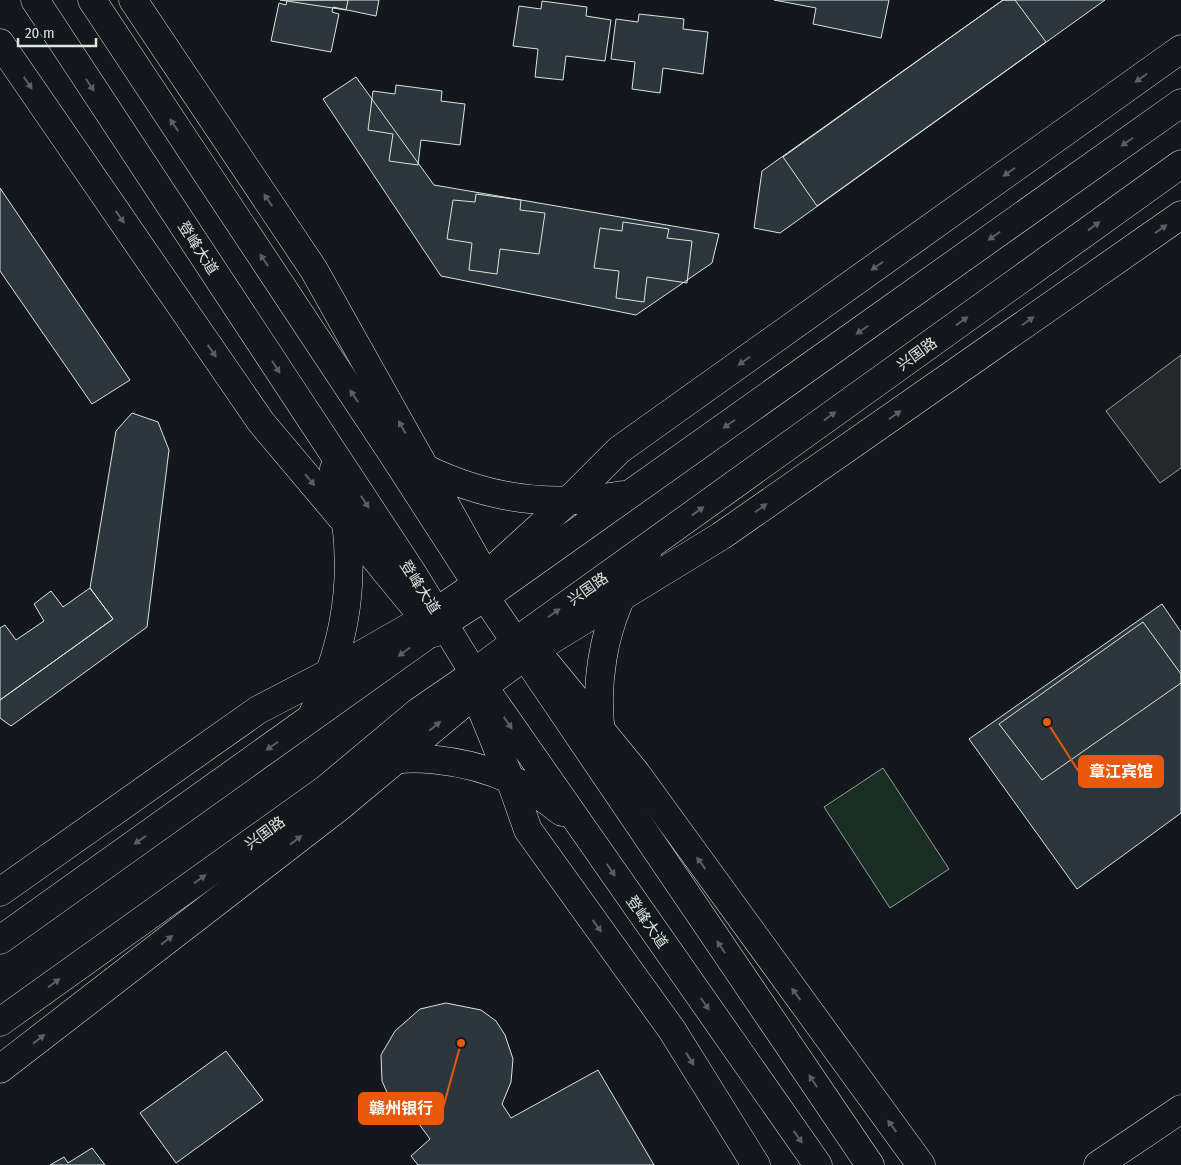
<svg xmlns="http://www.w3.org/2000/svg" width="1181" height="1165" font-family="'Fira Sans Condensed','Noto Sans SC',sans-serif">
<rect width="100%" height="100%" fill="#14181c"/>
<!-- green -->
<path fill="#1a2d24" stroke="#939e99" d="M883,768L949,869L890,908L824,807Z"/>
<!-- parking -->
<path fill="#24282b" stroke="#939e99" d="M1181,355V468L1160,483L1106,411Z"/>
<!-- building -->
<path fill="#2c363c" stroke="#d8e6dc" d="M280,0H348L346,10Z
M287,0H379L376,16L333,7L332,12L339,14L331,52L271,41L279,3L286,5Z
M774,0H889L881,38L813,24L816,8Z
M1003,0H1105L780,233L754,228L762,171Z
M1003,0H1015L1046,42L817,206L783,157Z
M542,1L587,7L586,16L611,20L605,61L566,56L563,80L535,77L538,49L513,46L519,6L541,9Z
M639,14L684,19L683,29L708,32L703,74L663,68L660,93L632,89L635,62L611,59L616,19L638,22Z
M356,77L434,185L719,234L712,263L636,315L441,276L323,99Z
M396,85L442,91L441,101L465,104L460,145L421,140L418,165L389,161L393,134L368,130L373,91L395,94Z
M0,188L130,380L92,404L0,271Z
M476,194L521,200L520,210L545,213L539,254L500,249L497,274L469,270L472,243L447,239L453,200L475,202Z
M623,222L669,229L667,238L692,241L687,283L647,277L644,302L616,298L619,271L594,268L600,228L622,231Z
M132,413L158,422L169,450L147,627L11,726L0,718V700L113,619L90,588L116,431Z
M90,588L113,619L0,700V628L5,625L16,640L44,621L34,604L51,591L63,607Z
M1162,604L1181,632V813L1077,889L969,739Z
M1143,622L1181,674V683L1042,780L999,724Z
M446,1003L481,1010L496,1021L505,1035L513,1059L511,1082L502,1104L511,1118L598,1070L654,1165H418L411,1156L430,1139L416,1120L393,1106L382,1081L381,1055L395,1031L420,1009Z
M226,1051L263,1100L176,1163L140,1113Z
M92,1148L105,1165H50L64,1157L68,1163Z"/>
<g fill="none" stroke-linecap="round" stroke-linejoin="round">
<!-- minor casing -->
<g stroke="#d8e6dc" stroke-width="29">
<path id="minor" d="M133,0L314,270L486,577
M0,43L261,422L346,523L424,618L434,633
M529,642L636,773L921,1165
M466,679L475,693L510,779L528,830L672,1030L756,1165
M0,892L258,710L331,672L436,612L477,584L568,501L619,450L1181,49
M0,1069L338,808L483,687L525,656L721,536L1181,215
M1098,1165L1181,1109"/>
</g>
<!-- major casing -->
<g stroke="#d8e6dc" stroke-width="29">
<path id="major" d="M35,0L413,574L474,673L818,1165
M92,0L390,450L485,597L870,1165
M394,452C468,495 537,510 623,495
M311,718C342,652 355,594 346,521C344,504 340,486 334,469
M355,772C398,747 471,761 514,781C532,789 547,800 562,812
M609,772C588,698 600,616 647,554
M0,940L444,623L485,597L1181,103
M0,1022L326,789L418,712L466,679L515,642L1181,164"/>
</g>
<!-- minor -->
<use href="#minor" stroke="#14181c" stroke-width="28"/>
<!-- major -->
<use href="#major" stroke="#14181c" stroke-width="28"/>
</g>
<!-- one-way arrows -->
<defs><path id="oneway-solid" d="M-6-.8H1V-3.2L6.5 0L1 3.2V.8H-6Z" transform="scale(1.25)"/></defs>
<g fill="#59605f">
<use href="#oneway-solid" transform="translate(1141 78) rotate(145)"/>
<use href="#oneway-solid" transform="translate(28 83) rotate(55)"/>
<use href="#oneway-solid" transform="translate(90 85) rotate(57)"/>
<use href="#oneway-solid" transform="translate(174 125) rotate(-124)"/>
<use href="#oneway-solid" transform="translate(1127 142) rotate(145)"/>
<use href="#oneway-solid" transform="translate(1009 172) rotate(145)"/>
<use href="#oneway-solid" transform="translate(268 200) rotate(-124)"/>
<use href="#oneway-solid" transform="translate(120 217) rotate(55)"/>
<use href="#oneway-solid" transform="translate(1094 226) rotate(-36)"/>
<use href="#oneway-solid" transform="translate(1161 229) rotate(-35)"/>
<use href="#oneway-solid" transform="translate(994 236) rotate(145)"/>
<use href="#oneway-solid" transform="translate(264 260) rotate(-124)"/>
<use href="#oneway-solid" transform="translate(877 266) rotate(145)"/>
<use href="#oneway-solid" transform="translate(962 321) rotate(-36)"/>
<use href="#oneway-solid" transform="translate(1028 321) rotate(-35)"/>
<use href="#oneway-solid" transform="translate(862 330) rotate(145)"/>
<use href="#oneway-solid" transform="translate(212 351) rotate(55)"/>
<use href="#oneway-solid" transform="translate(744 361) rotate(145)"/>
<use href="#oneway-solid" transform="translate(276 367) rotate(57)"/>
<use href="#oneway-solid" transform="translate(354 396) rotate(-124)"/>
<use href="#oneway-solid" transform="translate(895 415) rotate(-35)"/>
<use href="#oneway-solid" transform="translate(830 416) rotate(-36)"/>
<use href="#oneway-solid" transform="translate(729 424) rotate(145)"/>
<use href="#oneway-solid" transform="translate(402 427) rotate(-119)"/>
<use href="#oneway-solid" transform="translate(310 480) rotate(50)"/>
<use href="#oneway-solid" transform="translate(365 502) rotate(57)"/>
<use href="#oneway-solid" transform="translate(761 508) rotate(-35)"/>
<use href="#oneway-solid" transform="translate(698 511) rotate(-36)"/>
<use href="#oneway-solid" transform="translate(554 613) rotate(-35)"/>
<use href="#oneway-solid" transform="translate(404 652) rotate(144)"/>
<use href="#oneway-solid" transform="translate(508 723) rotate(55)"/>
<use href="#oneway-solid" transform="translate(435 726) rotate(-40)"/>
<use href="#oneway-solid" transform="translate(272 746) rotate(145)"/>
<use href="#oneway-solid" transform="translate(140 840) rotate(145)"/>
<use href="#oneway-solid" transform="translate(296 840) rotate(-38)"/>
<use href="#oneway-solid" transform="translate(701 863) rotate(-126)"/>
<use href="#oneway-solid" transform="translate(611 870) rotate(55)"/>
<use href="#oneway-solid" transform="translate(200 879) rotate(-36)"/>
<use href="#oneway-solid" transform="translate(597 926) rotate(54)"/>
<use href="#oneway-solid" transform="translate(167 940) rotate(-38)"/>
<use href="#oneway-solid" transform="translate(721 947) rotate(-124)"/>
<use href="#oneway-solid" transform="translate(54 983) rotate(-36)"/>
<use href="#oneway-solid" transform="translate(796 994) rotate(-126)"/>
<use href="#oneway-solid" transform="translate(705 1004) rotate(55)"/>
<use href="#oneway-solid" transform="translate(39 1039) rotate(-38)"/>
<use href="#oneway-solid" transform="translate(690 1059) rotate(58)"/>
<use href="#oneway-solid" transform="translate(813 1081) rotate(-124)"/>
<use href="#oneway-solid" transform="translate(892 1126) rotate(-126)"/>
<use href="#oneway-solid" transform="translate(798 1137) rotate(55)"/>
</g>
<g text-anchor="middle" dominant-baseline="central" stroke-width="4" stroke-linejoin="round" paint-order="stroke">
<!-- street labels -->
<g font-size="15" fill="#d8e6dc" stroke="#14181c">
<text transform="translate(198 248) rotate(57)">登峰大道</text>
<text transform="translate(917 354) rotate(-36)">兴国路</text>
<text transform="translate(420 587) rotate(57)">登峰大道</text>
<text transform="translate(588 589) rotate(-35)">兴国路</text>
<text transform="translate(265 833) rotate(-36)">兴国路</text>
<text transform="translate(647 922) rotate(55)">登峰大道</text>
</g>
</g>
<!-- callouts -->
<path fill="none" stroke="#e8590c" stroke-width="2" d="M1047 722L1079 772M461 1043L443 1108"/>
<g fill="#e8590c" stroke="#14181c" stroke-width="2">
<circle cx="1047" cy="722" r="5"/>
<circle cx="461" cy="1043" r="5"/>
</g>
<g fill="#e8590c" stroke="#e8590c" stroke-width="2">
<rect x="1079" y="756" width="84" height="31" rx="5"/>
<rect x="359" y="1093" width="84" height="31" rx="5"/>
</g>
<g font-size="16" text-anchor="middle" font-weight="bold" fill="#fff">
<text x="1121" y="777">章江宾馆</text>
<text x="401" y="1114">赣州银行</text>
</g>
<!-- scale -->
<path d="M18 38v8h78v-8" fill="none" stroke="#d8e6dc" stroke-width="2.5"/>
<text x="25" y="38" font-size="15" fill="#d8e6dc" stroke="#14181c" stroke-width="4" paint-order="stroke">20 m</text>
</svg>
